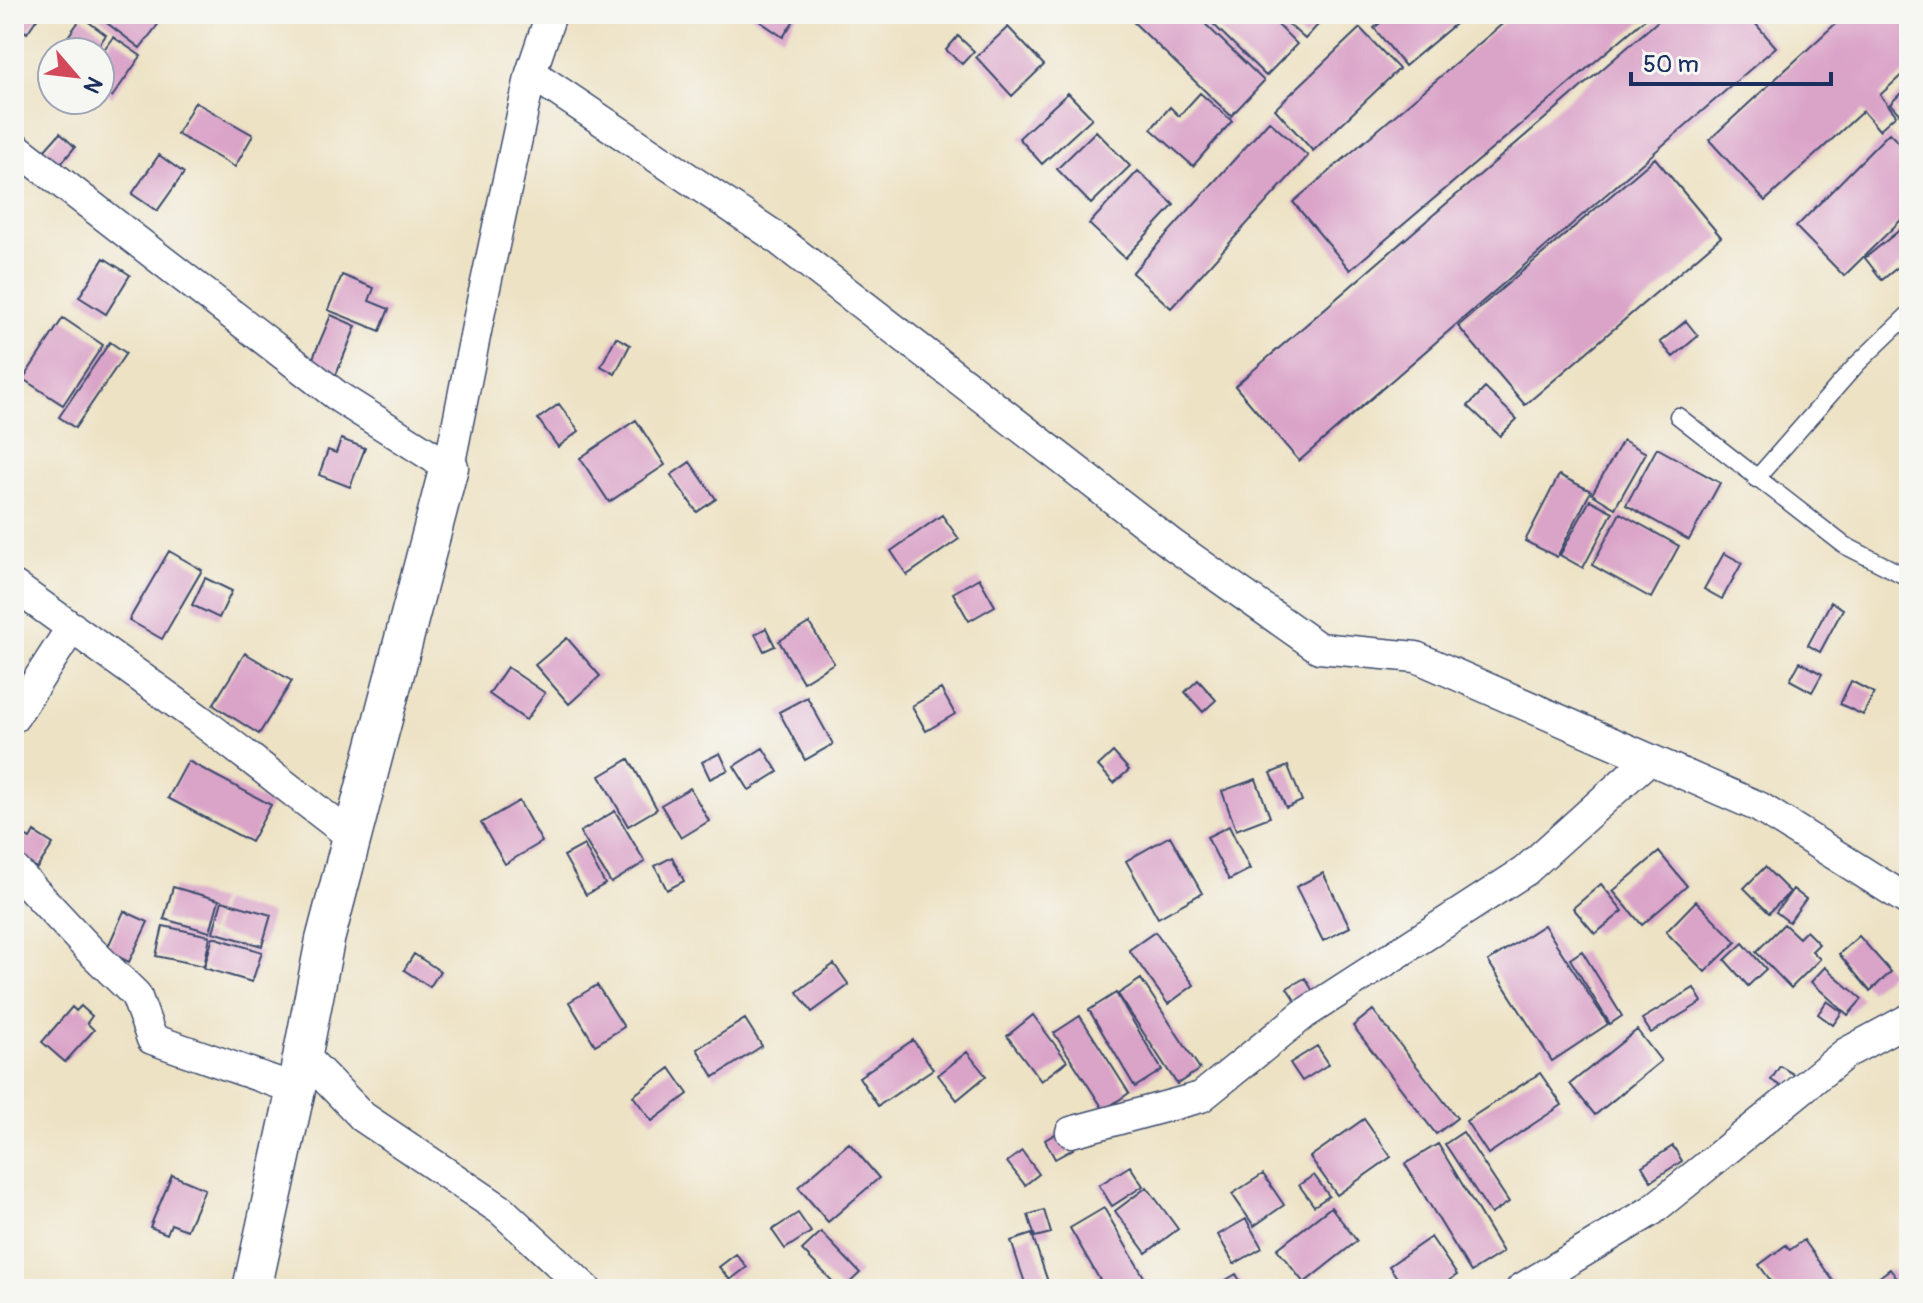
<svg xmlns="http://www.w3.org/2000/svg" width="1923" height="1303" font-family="Pangolin,sans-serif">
<rect width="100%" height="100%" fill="#f6f6f2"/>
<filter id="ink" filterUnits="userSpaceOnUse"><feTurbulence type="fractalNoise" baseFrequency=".0125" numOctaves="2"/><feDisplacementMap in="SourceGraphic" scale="16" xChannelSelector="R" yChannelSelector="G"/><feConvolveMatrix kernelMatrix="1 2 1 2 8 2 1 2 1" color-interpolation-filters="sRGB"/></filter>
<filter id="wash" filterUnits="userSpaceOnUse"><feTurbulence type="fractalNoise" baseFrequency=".006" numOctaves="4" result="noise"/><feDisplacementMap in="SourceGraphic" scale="32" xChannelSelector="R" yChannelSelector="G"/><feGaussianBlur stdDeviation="1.8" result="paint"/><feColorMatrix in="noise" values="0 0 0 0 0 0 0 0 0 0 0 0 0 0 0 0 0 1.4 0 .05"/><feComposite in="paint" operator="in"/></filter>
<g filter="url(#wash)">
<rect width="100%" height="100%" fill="#ede2c4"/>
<g id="blocks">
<!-- building -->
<path fill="#daa3c8" d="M14,14H40L27,33L14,23Z
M95,14H166L140,48Z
M749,14H798L783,37Z
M1125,14H1195L1264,81L1231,116Z
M1203,14H1267L1297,44L1266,76Z
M1277,14H1328L1305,39Z
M1391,14H1447L1455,24L1405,66L1374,28Z
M1514,14H1651L1350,270L1293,202Z
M1666,14H1747L1776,47L1299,461L1235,386Z
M1846,14H1909V76L1905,72L1880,95L1896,115L1879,130L1863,111L1765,201L1709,140Z
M82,17L106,35L94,52H57Z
M1008,27L1044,65L1012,96L976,57Z
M1360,28L1399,69L1313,151L1275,109Z
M958,36L974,51L962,64L946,50Z
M113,37L141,56L112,97L100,89V55Z
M1068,93L1092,118L1042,164L1019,138Z
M1200,93L1232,121L1193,166L1151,129L1170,107L1179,116Z
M1901,93L1909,102V124L1890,104Z
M195,102L253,135L235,167L177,134Z
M1269,121L1308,156L1171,308L1132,273Z
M1096,131L1130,166L1091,204L1057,169Z
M60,133L75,147L60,165L44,151Z
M1889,133L1909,153V212L1844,276L1796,227Z
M159,155L184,173L157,211L132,194Z
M1655,158L1721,237L1525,405L1458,326Z
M1138,171L1174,205L1125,258L1089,224Z
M1901,229L1909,239V258L1882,280L1865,258Z
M104,258L130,275L106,314L79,297Z
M342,275L374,288L369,301L389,309L380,331L328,310Z
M331,315L356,326L336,375L310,365Z
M63,318L103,345L63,405L23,379Z
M1686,321L1698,336L1673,357L1660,342Z
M616,337L630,345L615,374L601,366Z
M110,342L126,353L75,428L59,417Z
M1485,388L1517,419L1500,436L1468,406Z
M559,404L579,431L558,447L538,419Z
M636,420L665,465L609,502L580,458Z
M341,439L365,448L350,487L319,475L328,450L336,453Z
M1623,440L1646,453L1615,508L1592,494Z
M1657,448L1720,483L1689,540L1626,505Z
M690,462L716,499L697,512L671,475Z
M1559,475L1591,491L1557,557L1525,541Z
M1590,500L1613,512L1583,568L1560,555Z
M1620,513L1679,546L1651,598L1592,565Z
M942,515L959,539L907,575L891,551Z
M169,551L202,570L162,639L129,620Z
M1724,553L1742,563L1722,599L1704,589Z
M205,578L232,591L219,618L192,605Z
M979,578L995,606L969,621L953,593Z
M1831,602L1843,609L1820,652L1808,645Z
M809,623L834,663L803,682L779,641Z
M766,628L775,646L764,651L755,634Z
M567,638L600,676L569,704L535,665Z
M245,653L292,681L259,734L213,705Z
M1800,662L1822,674L1812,692L1790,680Z
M507,667L545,693L526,720L489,694Z
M1198,680L1216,700L1203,712L1185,692Z
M1851,681L1874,693L1863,715L1840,704Z
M941,689L955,714L926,731L912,706Z
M807,697L833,744L805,760L779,712Z
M763,748L778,772L749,790L734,766Z
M1113,752L1129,770L1114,783L1098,766Z
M720,753L728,770L710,779L702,762Z
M629,759L657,809L628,826L600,776Z
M188,761L271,805L251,842L168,798Z
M1288,766L1302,801L1286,808L1271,773Z
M1256,779L1270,817L1236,830L1222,791Z
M690,788L709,821L681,838L661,805Z
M519,801L542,842L505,864L481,823Z
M615,811L645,862L611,883L580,832Z
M1229,826L1250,869L1229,880L1207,837Z
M14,829L30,839L34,832L53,844L37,868L14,853Z
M1170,836L1202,893L1158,918L1126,861Z
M584,845L605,884L586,895L564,856Z
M1659,852L1687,886L1642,925L1613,891Z
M672,857L684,881L667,890L655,866Z
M1765,867L1790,892L1769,913L1744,888Z
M1323,873L1350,927L1323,941L1296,887Z
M1601,884L1623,911L1595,934L1573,908Z
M173,887L219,900L210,932L164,919Z
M1793,889L1806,899L1789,922L1776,912Z
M222,901L271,915L262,946L213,932Z
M1696,901L1736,942L1705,972L1666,932Z
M124,911L148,922L129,962L106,951Z
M1784,924L1799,938L1806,931L1819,944L1812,951L1820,959L1791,988L1756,952Z
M1544,925L1608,1024L1552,1061L1488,961Z
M163,926L210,936L204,966L156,956Z
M1155,932L1194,985L1168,1004L1129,950Z
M1859,936L1891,972L1870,991L1839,954Z
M213,937L262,952L252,982L204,968Z
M1743,943L1766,969L1748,986L1725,960Z
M1582,951L1622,1016L1610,1024L1570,959Z
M414,954L440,971L430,987L404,970Z
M834,964L849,985L812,1012L797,992Z
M1825,967L1862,999L1848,1015L1811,982Z
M1305,978L1319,1001L1302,1011L1287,988Z
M1141,979L1200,1069L1177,1084L1118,994Z
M597,985L624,1027L595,1045L569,1002Z
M1694,988L1702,1002L1651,1033L1642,1019Z
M1116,993L1162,1070L1135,1087L1089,1010Z
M1827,1001L1842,1012L1833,1025L1818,1014Z
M81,1006L92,1016L87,1023L94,1030L65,1062L42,1042L72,1007L76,1011Z
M1373,1010L1457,1118L1436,1134L1353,1026Z
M1033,1015L1067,1061L1041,1081L1007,1036Z
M1080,1016L1129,1093L1104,1110L1054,1033Z
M745,1019L762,1046L714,1077L697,1049Z
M1637,1030L1661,1061L1595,1115L1570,1084Z
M913,1040L933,1069L878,1106L859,1077Z
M1317,1046L1329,1064L1302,1081L1290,1063Z
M967,1052L986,1076L957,1100L938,1075Z
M1780,1066L1795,1075L1786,1089L1771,1080Z
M670,1068L688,1094L652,1121L633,1096Z
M1540,1073L1562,1105L1488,1154L1466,1121Z
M1364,1119L1391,1157L1337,1195L1310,1157Z
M1062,1130L1073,1149L1055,1159L1045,1140Z
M1463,1132L1509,1202L1491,1214L1445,1144Z
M849,1143L879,1178L828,1222L798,1187Z
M1438,1144L1503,1252L1471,1272L1405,1164Z
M1673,1146L1682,1161L1651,1181L1642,1166Z
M1022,1151L1039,1174L1025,1185L1007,1162Z
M1130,1166L1143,1186L1112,1206L1099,1185Z
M1263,1174L1284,1205L1254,1226L1232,1194Z
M172,1175L205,1189L187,1230L171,1224L167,1234L150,1227Z
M1314,1175L1329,1196L1314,1206L1299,1185Z
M1147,1187L1178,1229L1146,1253L1115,1211Z
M1331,1207L1357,1241L1304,1283L1277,1249Z
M1104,1208L1151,1289H1105L1070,1228Z
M1044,1210L1051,1233L1035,1237L1028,1215Z
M798,1213L811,1232L785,1249L772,1230Z
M1246,1219L1262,1248L1234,1264L1218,1235Z
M821,1232L860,1273L843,1289H840L802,1250Z
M1032,1234L1049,1285L1038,1289H1027L1011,1241Z
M1431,1237L1457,1275L1436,1289H1405L1389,1266Z
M1804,1240L1834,1282L1824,1289H1777L1759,1265L1786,1245L1790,1250Z
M736,1254L747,1267L730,1280L719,1267Z
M1890,1269L1905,1289H1864Z
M1236,1274L1245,1289H1225L1221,1283Z"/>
</g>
</g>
<g filter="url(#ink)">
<use href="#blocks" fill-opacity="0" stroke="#3a4a6d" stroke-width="2"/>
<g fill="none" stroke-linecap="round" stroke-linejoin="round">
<!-- service casing -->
<g stroke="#3a4a6d" stroke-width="19">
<path id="service" d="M1678,416L1844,545L1909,578
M1756,479L1857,364L1909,314"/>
</g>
<!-- minor casing -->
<g stroke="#3a4a6d" stroke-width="33">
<path id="minor" d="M531,73L770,233L1173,545L1319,648L1416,657L1759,807L1909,901
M14,146L340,398L449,467L481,306L531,73L551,14
M14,586L200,720L351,836
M14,717L72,627
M14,869L89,949L136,995L152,1039L296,1089
M303,1055L363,1117L501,1210L586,1289
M1071,1132L1201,1097L1304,1014L1525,871L1649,759
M1521,1289L1651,1211L1846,1053L1909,1019"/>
</g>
<!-- tertiary casing -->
<g stroke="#3a4a6d" stroke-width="41">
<path id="tertiary" d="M252,1289L296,1089L325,940L449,467"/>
</g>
<!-- service -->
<use href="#service" stroke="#fff" stroke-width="16"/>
<!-- minor -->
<use href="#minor" stroke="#fff" stroke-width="30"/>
<!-- tertiary -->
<use href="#tertiary" stroke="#fff" stroke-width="38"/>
</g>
</g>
<!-- margin -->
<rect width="1923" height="1303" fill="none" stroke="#f6f6f2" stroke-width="48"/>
<!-- north arrow -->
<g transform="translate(76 76) rotate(118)"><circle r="38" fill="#f6f6f2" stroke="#9ea6b7" stroke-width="2"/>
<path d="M0-6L14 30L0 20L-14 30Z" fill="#d1495b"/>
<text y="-12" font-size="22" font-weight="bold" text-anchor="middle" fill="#1b2f5e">N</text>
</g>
<!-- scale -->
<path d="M1631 72v12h200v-12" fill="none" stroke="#1b2f5e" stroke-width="4"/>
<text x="1643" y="72" font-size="24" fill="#1b2f5e" stroke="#f6f6f2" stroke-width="6" paint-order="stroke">50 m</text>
</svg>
